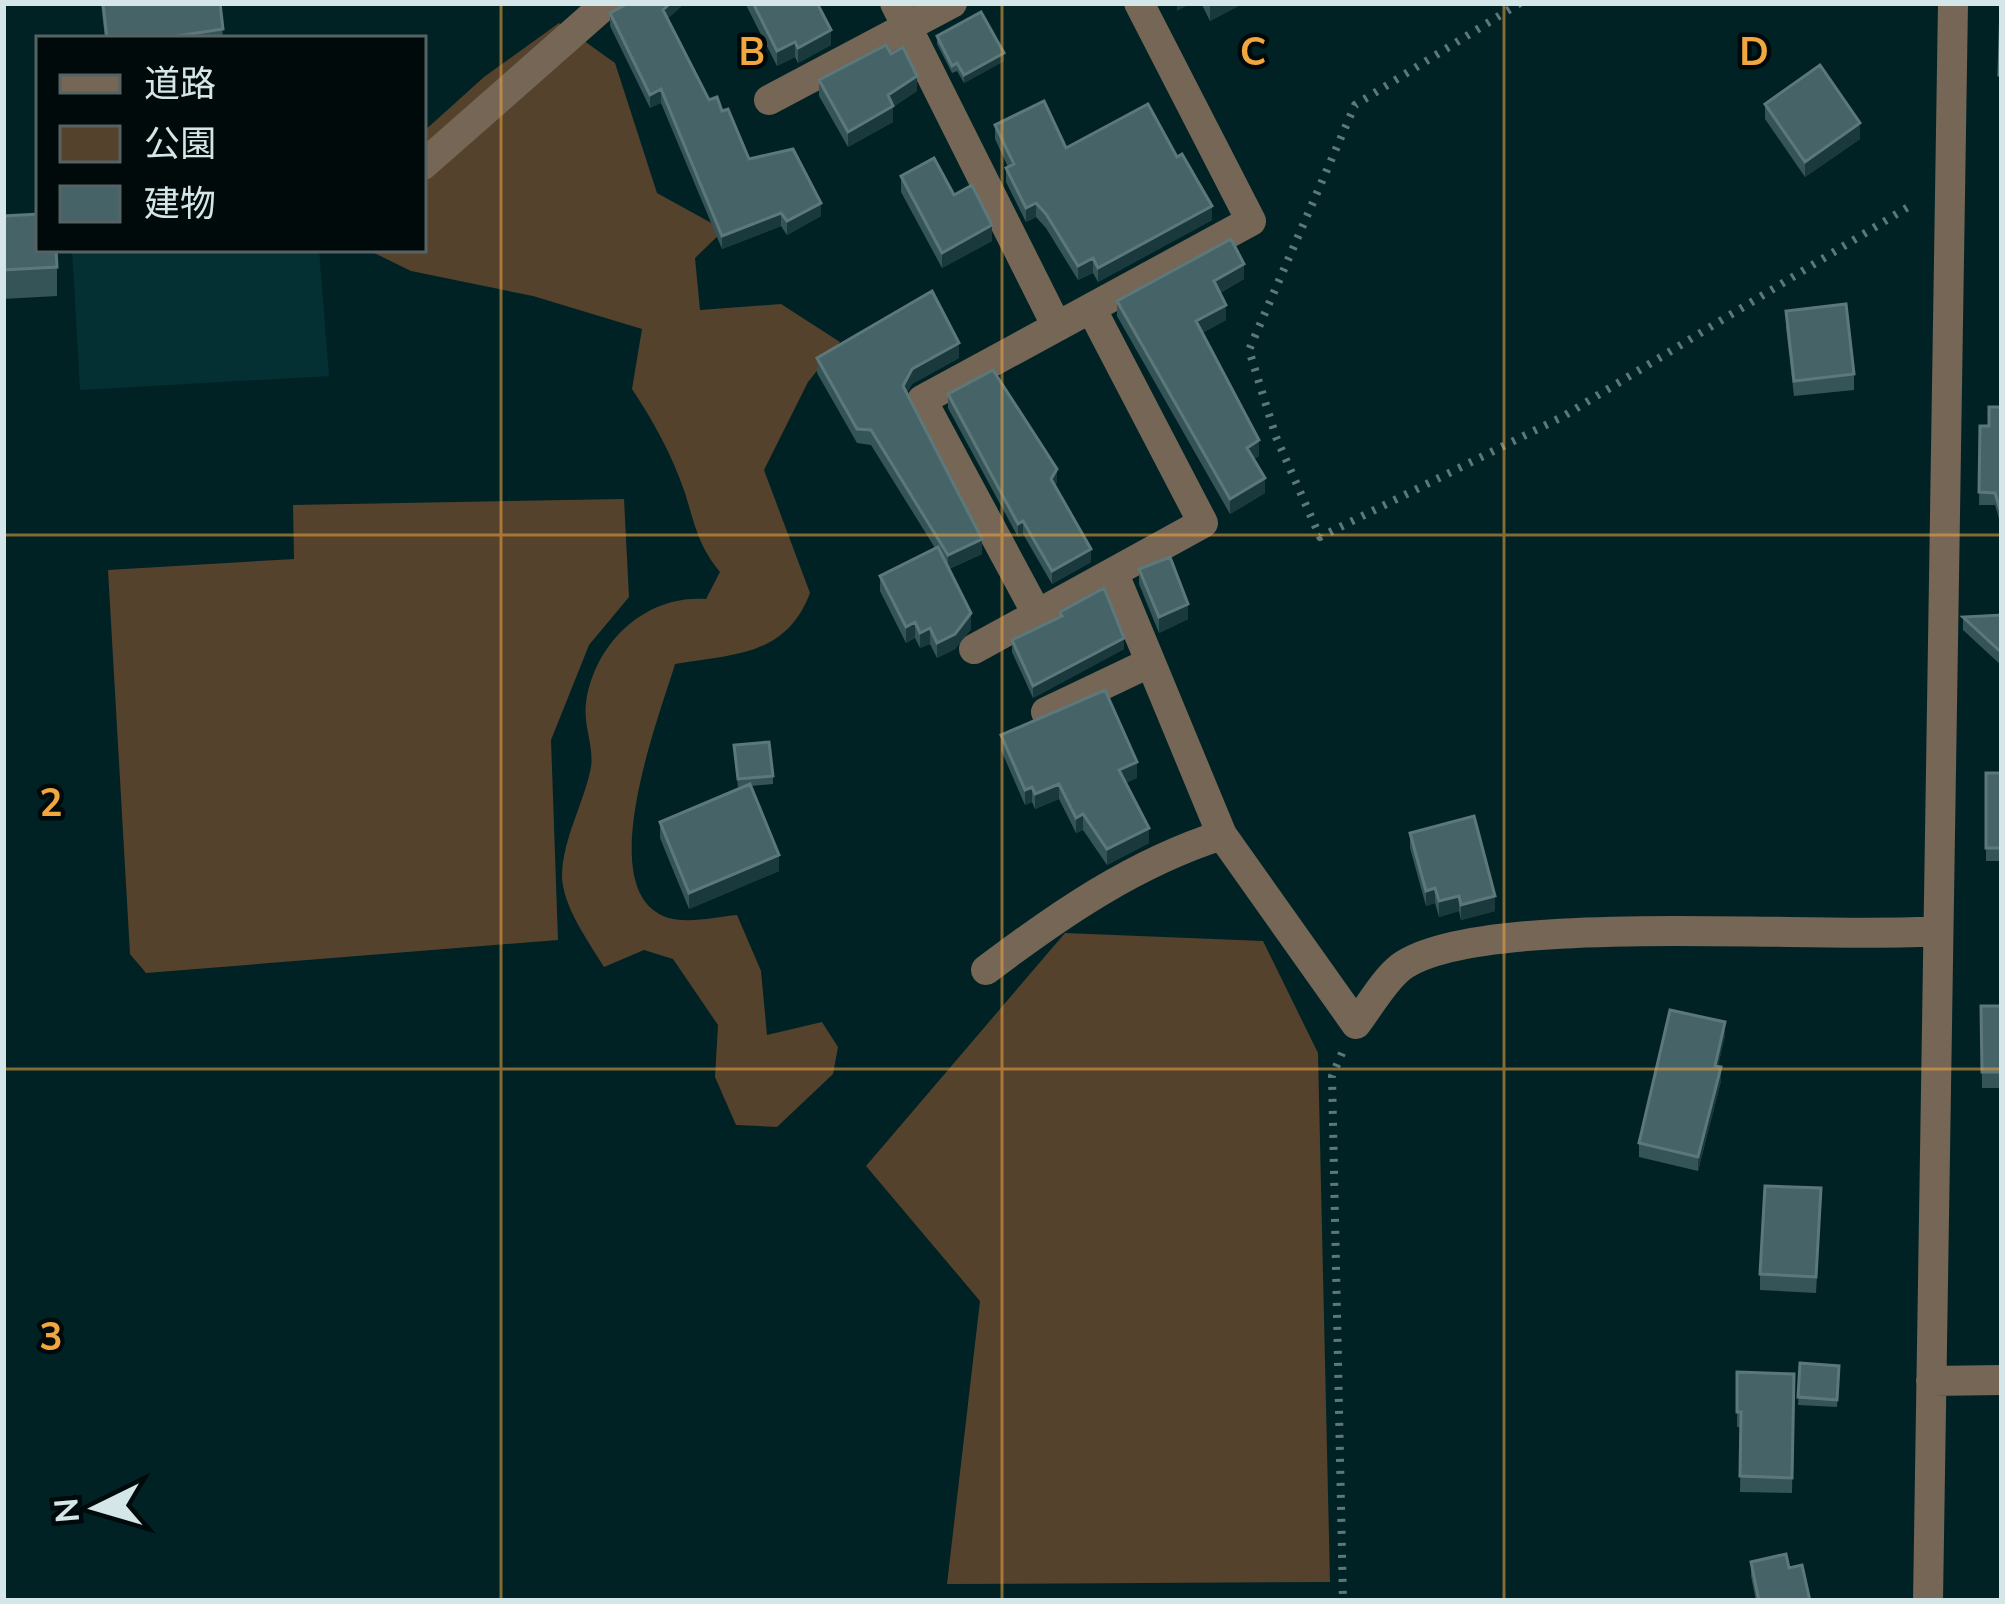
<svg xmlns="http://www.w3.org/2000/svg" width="2005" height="1604" font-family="'Nunito Sans','Noto Sans JP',sans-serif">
<rect width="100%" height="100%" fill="#012225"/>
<!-- built -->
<path fill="#043034" d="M72,249H319L329,376L80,390Z"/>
<!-- green -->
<path fill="#54422c" d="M559,23L615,63L657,193L724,230L695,258L700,310L781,304L840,342L808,382L764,470L810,593C786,656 735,654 675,664C660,715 593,885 663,916C683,925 716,917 737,915L761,971L767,1035L822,1022L838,1047L833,1074L777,1127L736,1125L715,1077L718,1025L673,959L644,950L604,967C589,942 562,906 562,875C563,838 584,803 591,767C594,747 583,724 586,703C594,643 646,594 706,599L720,572C698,545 695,525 685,493C672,455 654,422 632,389L642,329L533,296L411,271L366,249H423V132L484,77Z
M624,499L629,597L589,645L551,740L558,940L146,973L130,954L108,570L294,559L293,505Z
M1065,933L1263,941L1318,1053L1330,1582L947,1584L980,1301L866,1166Z"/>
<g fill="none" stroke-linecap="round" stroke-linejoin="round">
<!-- path -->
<path stroke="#5e787a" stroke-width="8" stroke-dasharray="3 9" stroke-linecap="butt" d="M1520,3L1355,105L1249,350L1276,437L1320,537L1562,417L1913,204
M1342,1053L1332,1076L1343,1601"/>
<!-- minor -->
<path stroke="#756656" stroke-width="30" d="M895,3L1056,325
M769,100L952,3
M423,165L607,3
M1114,574L1222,835L1356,1024C1369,1007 1384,980 1401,967C1478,910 1827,940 1938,931
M1036,612L922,400L1251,221L1139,3
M974,649L1203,523L1091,308
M1046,712L1149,663
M986,970C1059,915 1134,863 1222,835
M1931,1381L2002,1380
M1928,1601L1953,3"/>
</g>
<!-- wall -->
<path fill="#355457" d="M101,3H220L223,39H105Z
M685,3L667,19L709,100L722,111L749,159L821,216L787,235L781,226L722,249L661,103L650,108L610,26V13Z
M745,3H817L831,45L798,63L795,57L777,66Z
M1201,3H1244L1210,21Z
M937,36L1004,61L964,83L957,71L952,73L937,44Z
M819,80L917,91L893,107V122L848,147L819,96Z
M1765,104L1860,139L1805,177L1765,119Z
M995,125L1066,148L1177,157L1212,220L1098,282L1093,273L1078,280L1046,228L1036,217L1026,222L1006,182V168L1008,167L995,139Z
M901,176L954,195L992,241L942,268L901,192Z
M3,216L57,267V296L3,299Z
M1244,279L1220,293L1226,320L1202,333L1259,456L1254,459L1265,493L1230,514L1117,316V301Z
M1786,311L1854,374V390L1794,396L1786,327Z
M817,358H959L912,384L907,393L982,554L949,569L971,629L955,649L937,658L930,644L920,648L915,638L906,643L880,591V576L935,548L871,445L857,443L817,373Z
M948,394L1057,482L1055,486L1091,562L1052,584L1023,534L1018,537L948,408Z
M2002,407V529L1995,505H1979L1980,426H1989Z
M1139,569L1188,619L1159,633L1139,584Z
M1060,612L1124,649L1033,698L1012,652V640L1060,617Z
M2002,615V666L1963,630V617Z
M1001,735L1137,778L1125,783L1149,843L1107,865L1083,830L1076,833L1059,799L1035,809L1032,802L1025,805L1001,750Z
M734,753L773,776V784L751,786L779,871L689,909L660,838V822L746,786L738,787Z
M1986,773H2002V861H1986Z
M1410,833L1495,911L1461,920L1459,911L1439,917L1435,903L1426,906L1410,848Z
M1981,1006H2002V1088H1982Z
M1725,1035L1718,1066L1721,1081L1698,1171L1639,1157V1143Z
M1821,1203L1816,1293L1760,1290V1274Z
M1800,1363L1839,1366L1837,1407L1798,1405Z
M1737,1372L1794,1374L1792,1493L1740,1492L1741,1427H1737Z
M1751,1562L1789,1568L1810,1601H1756L1751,1576Z"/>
<!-- shaded-wall -->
<path fill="#19393c" d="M670,3H685L663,23V10Z
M1177,3H1192L1177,11Z
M1214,3H1244L1210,21V5Z
M831,30V45L798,63V48Z
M795,42V57L777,66V51Z
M1004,53V61L964,83V75Z
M917,76V91L893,107V122L848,147V132L888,95Z
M661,89V103L650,108V95Z
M1860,123V139L1805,177V162Z
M821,203V216L787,235V221Z
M1036,203V217L1026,222V208Z
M1212,206V220L1098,282V268Z
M781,213V226L722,249V236Z
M992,225V241L942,268V253Z
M1093,258V273L1078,280V266Z
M1244,264V279L1214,296V281Z
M1226,305V320L1196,336V321Z
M959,343V358L912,384L903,401V386L912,369Z
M1259,440V456L1247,463V448Z
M1057,469V482L1051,493V479Z
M1265,478V493L1230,514V499Z
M1023,521V534L1018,537V524Z
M982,539V554L948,569V555Z
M1091,549V562L1052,584V571Z
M1188,604V619L1159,633V617Z
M971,613V629L955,649L937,658V643Z
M915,622V638L906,643V627Z
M930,628V644L920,648V633Z
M1124,638V649L1033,698V686Z
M1137,762V778L1119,785V770Z
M1059,784V799L1035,809V794Z
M1032,787V802L1025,805V790Z
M1083,814V830L1076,833V818Z
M1149,828V843L1107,865V849Z
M779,855V871L689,909V893Z
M1435,888V903L1426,906V891Z
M1459,896V911L1439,917V901Z
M1495,896V911L1461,920V905Z
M1725,1022V1035L1715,1079V1066Z
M1721,1067V1081L1698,1171V1157Z"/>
<!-- building -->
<path fill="#466467" stroke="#5d787b" stroke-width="3" d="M103,3H220L223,29L158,39H107Z
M629,3H670L663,10L709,100L717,97L722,111L728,109L749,159L793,149L821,203L787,221L781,213L722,236L661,89L650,95L610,13Z
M753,3H817L831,30L798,48L795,42L777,51Z
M2001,3H2002V75H1999Z
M981,12L1004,53L964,75L957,63L952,66L937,36Z
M886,45L891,54L903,47L917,76L888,95L893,106L848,132L819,80Z
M1820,65L1860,123L1805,162L1765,104Z
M1044,101L1066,148L1148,104L1177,157L1182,154L1212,206L1098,268L1093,258L1078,266L1046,214L1036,203L1026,208L1006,168L1014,164L995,125Z
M934,158L954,195L972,185L992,225L942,253L901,176Z
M39,214V249H56L57,267L3,270V216Z
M1231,239L1244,264L1214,281L1226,305L1196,321L1259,440L1247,448L1265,478L1230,499L1117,301Z
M932,291L959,343L912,369L903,386L982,539L948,555L871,430L857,429L817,358Z
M1846,304L1854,374L1794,381L1786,311Z
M993,370L1057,469L1051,479L1091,549L1052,571L1023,521L1018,524L948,394Z
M1989,407H2002V516L1995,493L1979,492L1980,426H1989Z
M938,547L971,613L955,634L937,643L930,628L920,633L915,622L906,627L880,576Z
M1170,557L1188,604L1159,617L1139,569Z
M1104,588L1124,638L1033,686L1012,640L1062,616L1060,612Z
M2002,615V653L1963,617Z
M1105,690L1137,762L1119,770L1149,828L1107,849L1083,814L1076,818L1059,784L1035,794L1032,787L1025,790L1001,735Z
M769,742L773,776L738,779L734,745Z
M1986,773H2002V848H1986Z
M750,784L779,855L689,893L660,822Z
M1474,816L1495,896L1461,905L1459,896L1439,901L1435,888L1426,891L1410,833Z
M1981,1006H2002V1072H1982Z
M1670,1010L1725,1022L1715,1066L1721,1067L1698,1157L1639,1143Z
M1765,1186L1821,1188L1816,1277L1760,1274Z
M1800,1363L1839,1366L1837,1400L1798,1397Z
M1737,1372L1794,1374L1792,1478L1740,1476L1741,1412H1737Z
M1786,1554L1789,1568L1802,1565L1810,1601H1759L1751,1562Z"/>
<!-- grid -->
<path fill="none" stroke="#f1a640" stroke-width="3" stroke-opacity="0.55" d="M501,3V1601M1002,3V1601M1504,3V1601M3,535H2002M3,1069H2002"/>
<g font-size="39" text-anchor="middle" font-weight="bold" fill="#f1a640" stroke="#010a0b" stroke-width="9" stroke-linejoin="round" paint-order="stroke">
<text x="752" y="65">B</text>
<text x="1253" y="65">C</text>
<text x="1754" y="65">D</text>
<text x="51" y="816">2</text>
<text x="51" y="1350">3</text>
</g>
<!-- border -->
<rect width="2005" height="1604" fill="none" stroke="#d5e6e8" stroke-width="12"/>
<!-- legend -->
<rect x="36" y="36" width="390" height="216" fill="#010a0b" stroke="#566263" stroke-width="3"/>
<rect x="60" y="75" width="60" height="18" fill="#756656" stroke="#566263" stroke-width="3"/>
<text x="144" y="96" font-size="36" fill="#d5e6e8">道路</text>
<rect x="60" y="126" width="60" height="36" fill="#54422c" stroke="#566263" stroke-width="3"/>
<text x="144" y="156" font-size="36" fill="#d5e6e8">公園</text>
<rect x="60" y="186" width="60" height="36" fill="#466467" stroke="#566263" stroke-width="3"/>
<text x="144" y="216" font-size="36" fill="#d5e6e8">建物</text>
<!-- north arrow -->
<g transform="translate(96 1508) rotate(265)" stroke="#010a0b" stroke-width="9" paint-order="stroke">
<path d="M0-9L21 45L0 30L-21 45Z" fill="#d5e6e8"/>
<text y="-18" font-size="33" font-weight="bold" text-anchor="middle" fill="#d5e6e8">N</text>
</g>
</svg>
